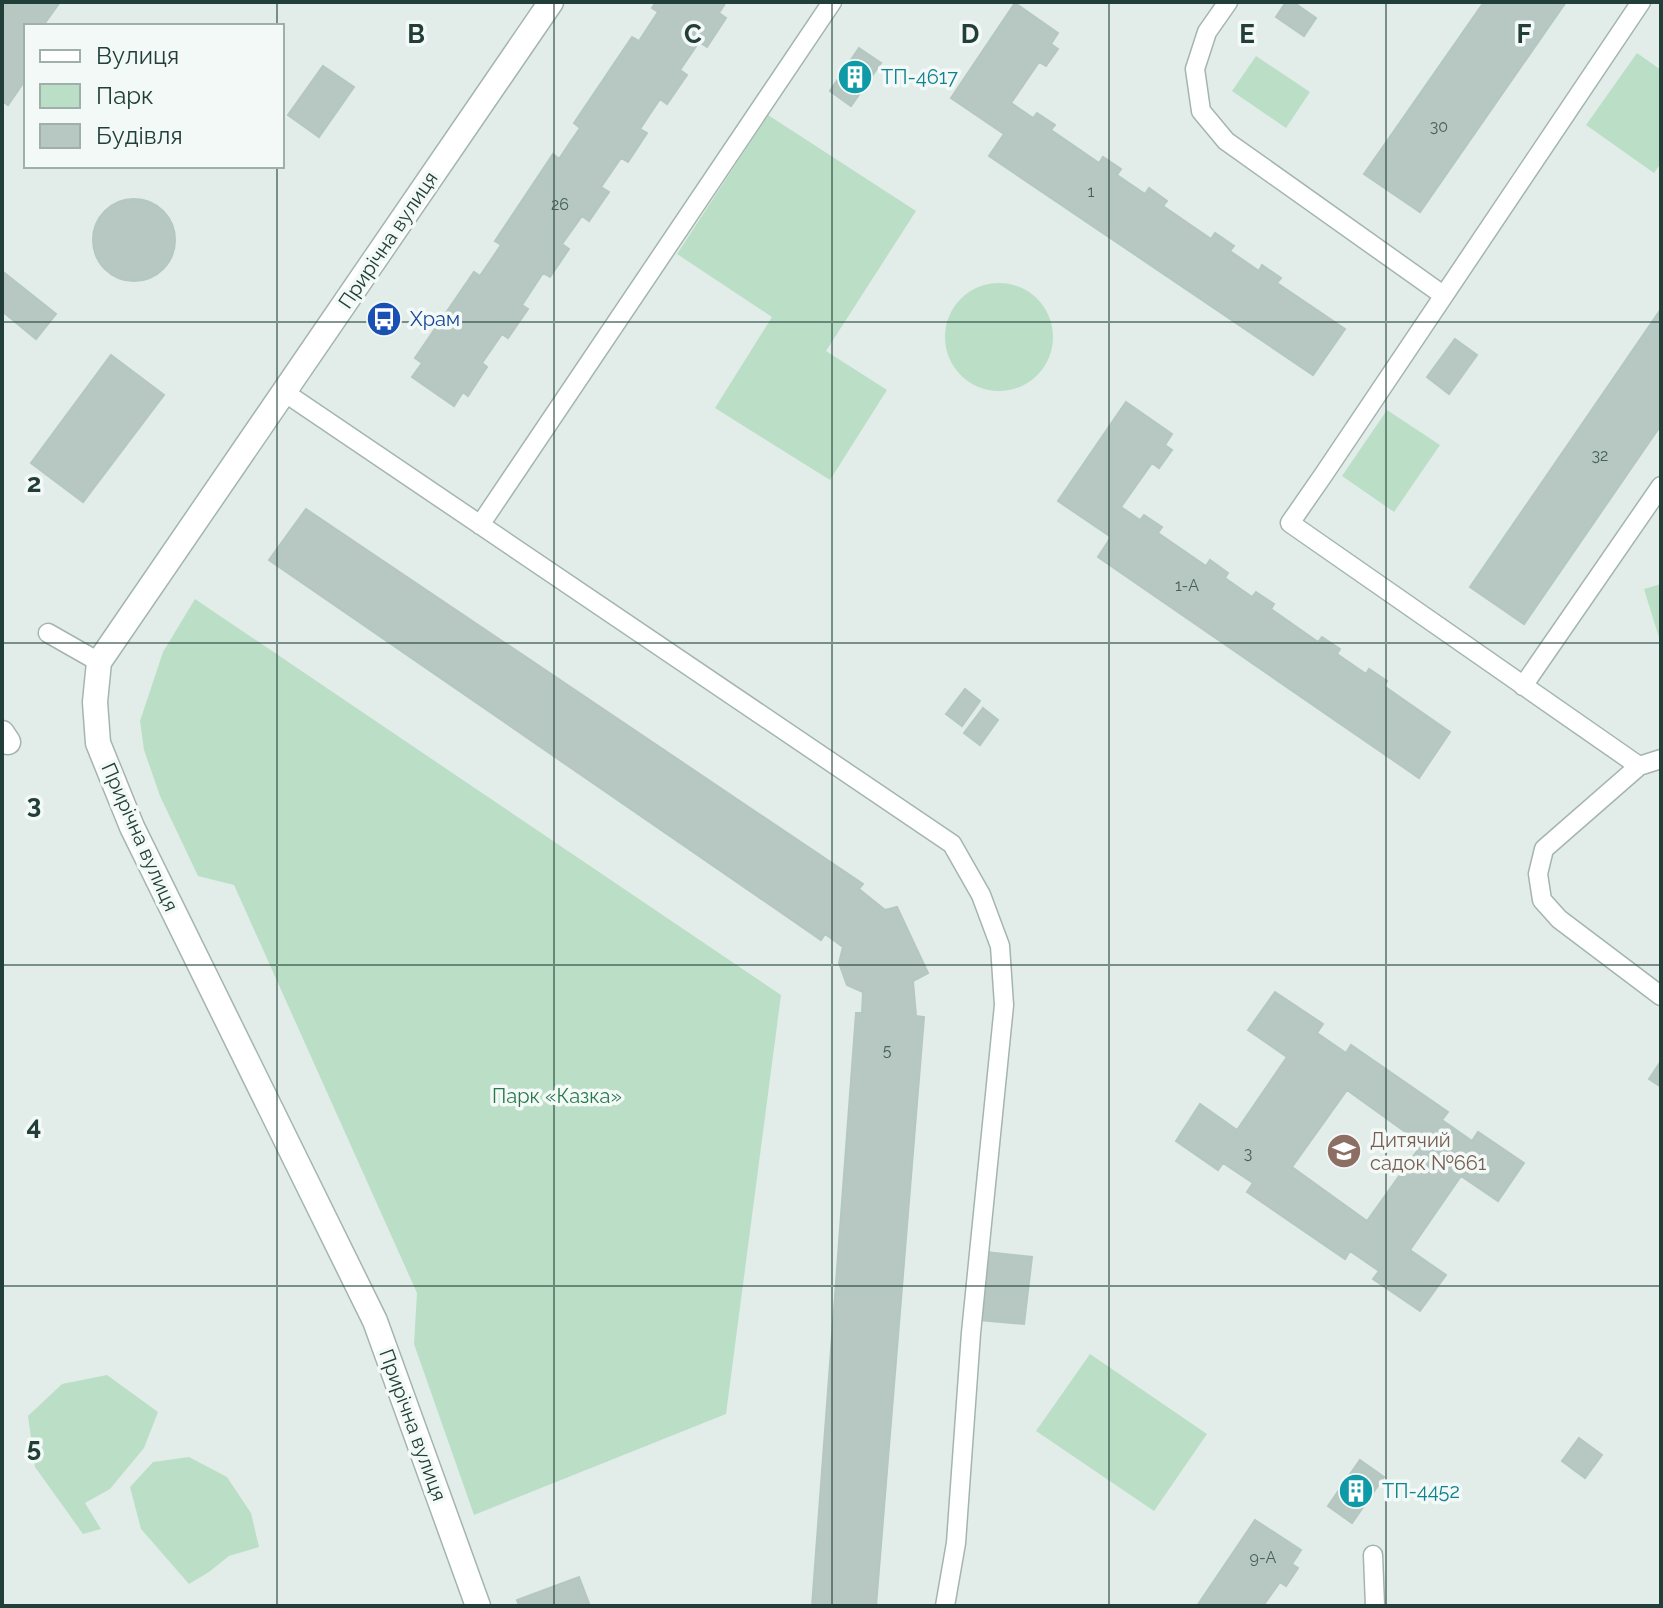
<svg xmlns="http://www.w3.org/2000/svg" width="1663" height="1608" font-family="Raleway,sans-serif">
<rect width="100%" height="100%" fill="#e2ede9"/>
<!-- green -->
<path fill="#badfc6" d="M1637,53L1661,70V163L1654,173L1586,125Z
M1256,56L1310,92L1286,128L1232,91Z
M768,115L916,211L826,351L887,390L830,480L715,408L772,317L677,254Z
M945 337a54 54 0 1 1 108 0a54 54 0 1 1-108 0Z
M1387,410L1440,445L1394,512L1342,476Z
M1661,584V644L1644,589Z
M195,599L781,995L726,1414L474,1515L414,1344L417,1293L234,885L198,876L160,796L144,750L140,721L163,652Z
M1090,1354L1207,1434L1154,1511L1036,1431Z
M107,1375L158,1412L144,1448L110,1489L85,1503L101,1529L83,1534L35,1467L28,1416L62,1384Z
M189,1457L227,1477L251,1513L259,1547L229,1556L209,1572L189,1584L141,1529L130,1487L153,1462Z"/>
<!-- building -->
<path fill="#b7c8c2" stroke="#b4c7c0" stroke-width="2" fill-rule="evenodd" d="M2,2H60L45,23L49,26H26V79L8,105L2,101Z
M656,2H726L719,13L726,18L707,47L699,42L680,70L687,75L667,104L660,99L640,129L647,133L628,162L621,158L601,187L609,192L589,221L582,216L562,244L569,249L550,277L543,273L522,305L528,309L508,338L502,334L482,363L487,367L468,396L463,392L454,406L412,377L422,363L415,358L474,272L480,276L501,245L495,241L553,154L559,159L569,144L580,128L574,123L632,37L639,41L658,12L652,8Z
M1286,2H1293L1316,18L1304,36L1276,17Z
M1484,2H1566L1420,212L1364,174Z
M1015,3L1058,33L1051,44L1058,49L1046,66L1039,62L1011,103L1033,118L1037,113L1055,125L1051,130L1099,163L1103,157L1121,169L1117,175L1145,194L1149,188L1167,201L1163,206L1211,239L1215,233L1234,246L1230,251L1259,271L1262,265L1281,278L1277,283L1345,329L1313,375L989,156L1004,134L951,98Z
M859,48L881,63L851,106L830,91Z
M323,66L354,87L319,137L288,115Z
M93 240a41 41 0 1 1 82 0a41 41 0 1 1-82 0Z
M2,271L56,314L36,339L2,311Z
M1661,309V425L1524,624L1470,587Z
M1455,339L1477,355L1449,394L1427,377Z
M111,355L164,395L83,502L31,463Z
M1126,402L1172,434L1165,445L1172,450L1159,468L1152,463L1121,507L1140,520L1144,515L1162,527L1158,533L1206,566L1210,560L1228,573L1225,578L1252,597L1256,592L1274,604L1271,609L1318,642L1322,637L1340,649L1337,654L1366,674L1369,669L1387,681L1384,686L1450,732L1419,778L1098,557L1111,537L1058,501Z
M306,509L863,884L859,889L885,910L897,907L928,973L913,981L916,1016L924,1017L876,1606H812L856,1013H862L863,992L847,985L839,963L843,947L825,934L821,940L269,560Z
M965,689L980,701L962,726L946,714Z
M983,708L998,720L980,745L964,733Z
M1275,992L1323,1024L1317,1033L1346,1053L1351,1045L1448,1112L1442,1120L1472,1141L1478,1132L1524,1163L1498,1201L1461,1176L1410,1250L1446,1275L1420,1311L1373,1279L1379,1271L1350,1251L1345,1259L1247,1192L1253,1183L1223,1163L1218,1170L1176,1141L1200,1104L1237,1130L1287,1057L1248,1030ZM1347,1090L1422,1144L1367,1221L1292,1167Z
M1661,1061V1087L1649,1079Z
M986,1252L1032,1257L1024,1324L979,1320Z
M1579,1438L1602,1455L1585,1478L1562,1461Z
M1360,1460L1384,1477L1352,1523L1328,1506Z
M1255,1520L1301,1550L1292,1564L1298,1568L1286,1586L1280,1582L1263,1606H1197Z
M579,1577L590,1606H519L517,1600Z"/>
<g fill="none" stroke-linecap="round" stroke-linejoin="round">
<!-- lane casing -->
<g stroke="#a4b5b0" stroke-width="21">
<path id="lane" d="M1228,2L1207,32L1195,69L1201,111L1226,141L1443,295
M284,392L952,844L981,895L1000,946L1004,1005L971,1333L956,1543L945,1606
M480,525L832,2
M48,633L99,662
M1523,686L1661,486
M1661,759L1639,766L1544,849L1538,874L1542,900L1559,919L1661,996
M1639,766L1290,523L1324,474L1641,2
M1373,1555L1375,1606"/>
</g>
<!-- street casing -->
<g stroke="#a4b5b0" stroke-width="27">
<path id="street" d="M2,733L8,742
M478,1606L375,1321L132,827L98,743L95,702L99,662L551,2"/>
</g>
<!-- lane -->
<use href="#lane" stroke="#fff" stroke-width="18"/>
<!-- street -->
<use href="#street" stroke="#fff" stroke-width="24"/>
</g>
<!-- grid -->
<path fill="none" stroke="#213f38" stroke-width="2" stroke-opacity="0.55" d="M277,2V26M554,2V1606M832,2V1606M1109,2V1606M1386,2V1606M277,166V1606M2,322H1661M2,643H1661M2,965H1661M2,1286H1661"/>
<!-- icons -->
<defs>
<g id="building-disc" transform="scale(1.8)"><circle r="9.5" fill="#0f9aa8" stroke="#f3f9f6"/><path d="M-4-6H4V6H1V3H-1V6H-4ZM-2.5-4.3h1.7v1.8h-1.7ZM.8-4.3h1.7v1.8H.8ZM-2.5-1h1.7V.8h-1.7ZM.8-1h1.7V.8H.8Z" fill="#fff"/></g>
<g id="bus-disc" transform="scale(1.8)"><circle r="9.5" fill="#1a4fb4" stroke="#f3f9f6"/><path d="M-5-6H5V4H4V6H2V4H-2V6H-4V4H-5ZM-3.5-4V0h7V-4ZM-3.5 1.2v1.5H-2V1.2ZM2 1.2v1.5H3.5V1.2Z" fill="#fff"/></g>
<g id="school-disc" transform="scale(1.8)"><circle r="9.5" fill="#8d6e63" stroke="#f3f9f6"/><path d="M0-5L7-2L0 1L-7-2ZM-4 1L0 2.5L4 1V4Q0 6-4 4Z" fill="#fff"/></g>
</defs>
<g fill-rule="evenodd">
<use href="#building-disc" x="855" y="77"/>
<use href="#bus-disc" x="384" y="319"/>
<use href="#school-disc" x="1344" y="1151"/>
<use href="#building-disc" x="1356" y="1491"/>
</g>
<g text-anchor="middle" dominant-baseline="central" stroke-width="7" stroke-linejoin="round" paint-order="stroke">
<!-- number labels -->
<g font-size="16" fill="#46615a">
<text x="1439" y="126">30</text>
<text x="1091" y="191">1</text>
<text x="560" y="204">26</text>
<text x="1600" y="455">32</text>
<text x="1187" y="585">1-А</text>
<text x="887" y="1050">5</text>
<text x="1248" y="1153">3</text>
<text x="1263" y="1557">9-А</text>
</g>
<!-- culture labels -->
<g font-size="20" fill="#0d838f" stroke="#f3f9f6" text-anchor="start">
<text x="881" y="77">ТП-4617</text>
<text x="1382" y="1491">ТП-4452</text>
</g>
<!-- street labels -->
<g font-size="20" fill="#213f38" stroke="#f3f9f6">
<text transform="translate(388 240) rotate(-56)">Прирічна вулиця</text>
<text transform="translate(140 837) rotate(66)">Прирічна вулиця</text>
<text transform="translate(413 1425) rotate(70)">Прирічна вулиця</text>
</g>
<!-- transit labels -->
<g font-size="20" fill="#164399" stroke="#f3f9f6" text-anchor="start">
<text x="410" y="319">Храм</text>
</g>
<!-- park labels -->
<g font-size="20" fill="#29784b" stroke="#f3f9f6">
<text x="557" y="1096">Парк «Казка»</text>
</g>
<!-- education labels -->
<g font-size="20" fill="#785e54" stroke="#f3f9f6" text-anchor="start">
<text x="1370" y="1140">Дитячий<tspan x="1370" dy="23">садок №661</tspan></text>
</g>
</g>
<g font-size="26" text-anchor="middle" font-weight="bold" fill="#213f38" stroke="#f3f9f6" stroke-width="7" stroke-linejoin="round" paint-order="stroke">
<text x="416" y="43">B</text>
<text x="693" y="43">C</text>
<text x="970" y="43">D</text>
<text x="1247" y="43">E</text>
<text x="1524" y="43">F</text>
<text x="34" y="492">2</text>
<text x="34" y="813">3</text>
<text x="34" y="1135">4</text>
<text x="34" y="1456">5</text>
</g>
<!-- border -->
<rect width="1663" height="1608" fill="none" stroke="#213f38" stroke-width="8"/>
<!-- legend -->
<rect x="24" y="24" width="260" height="144" fill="#f3f9f6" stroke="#9fafaa" stroke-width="2"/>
<rect x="40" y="50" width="40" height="12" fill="#ffffff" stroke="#9fafaa" stroke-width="2"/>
<text x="96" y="64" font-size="24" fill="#213f38">Вулиця</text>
<rect x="40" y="84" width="40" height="24" fill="#badfc6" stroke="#9fafaa" stroke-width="2"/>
<text x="96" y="104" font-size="24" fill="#213f38">Парк</text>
<rect x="40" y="124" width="40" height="24" fill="#b7c8c2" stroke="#9fafaa" stroke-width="2"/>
<text x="96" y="144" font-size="24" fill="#213f38">Будівля</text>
</svg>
